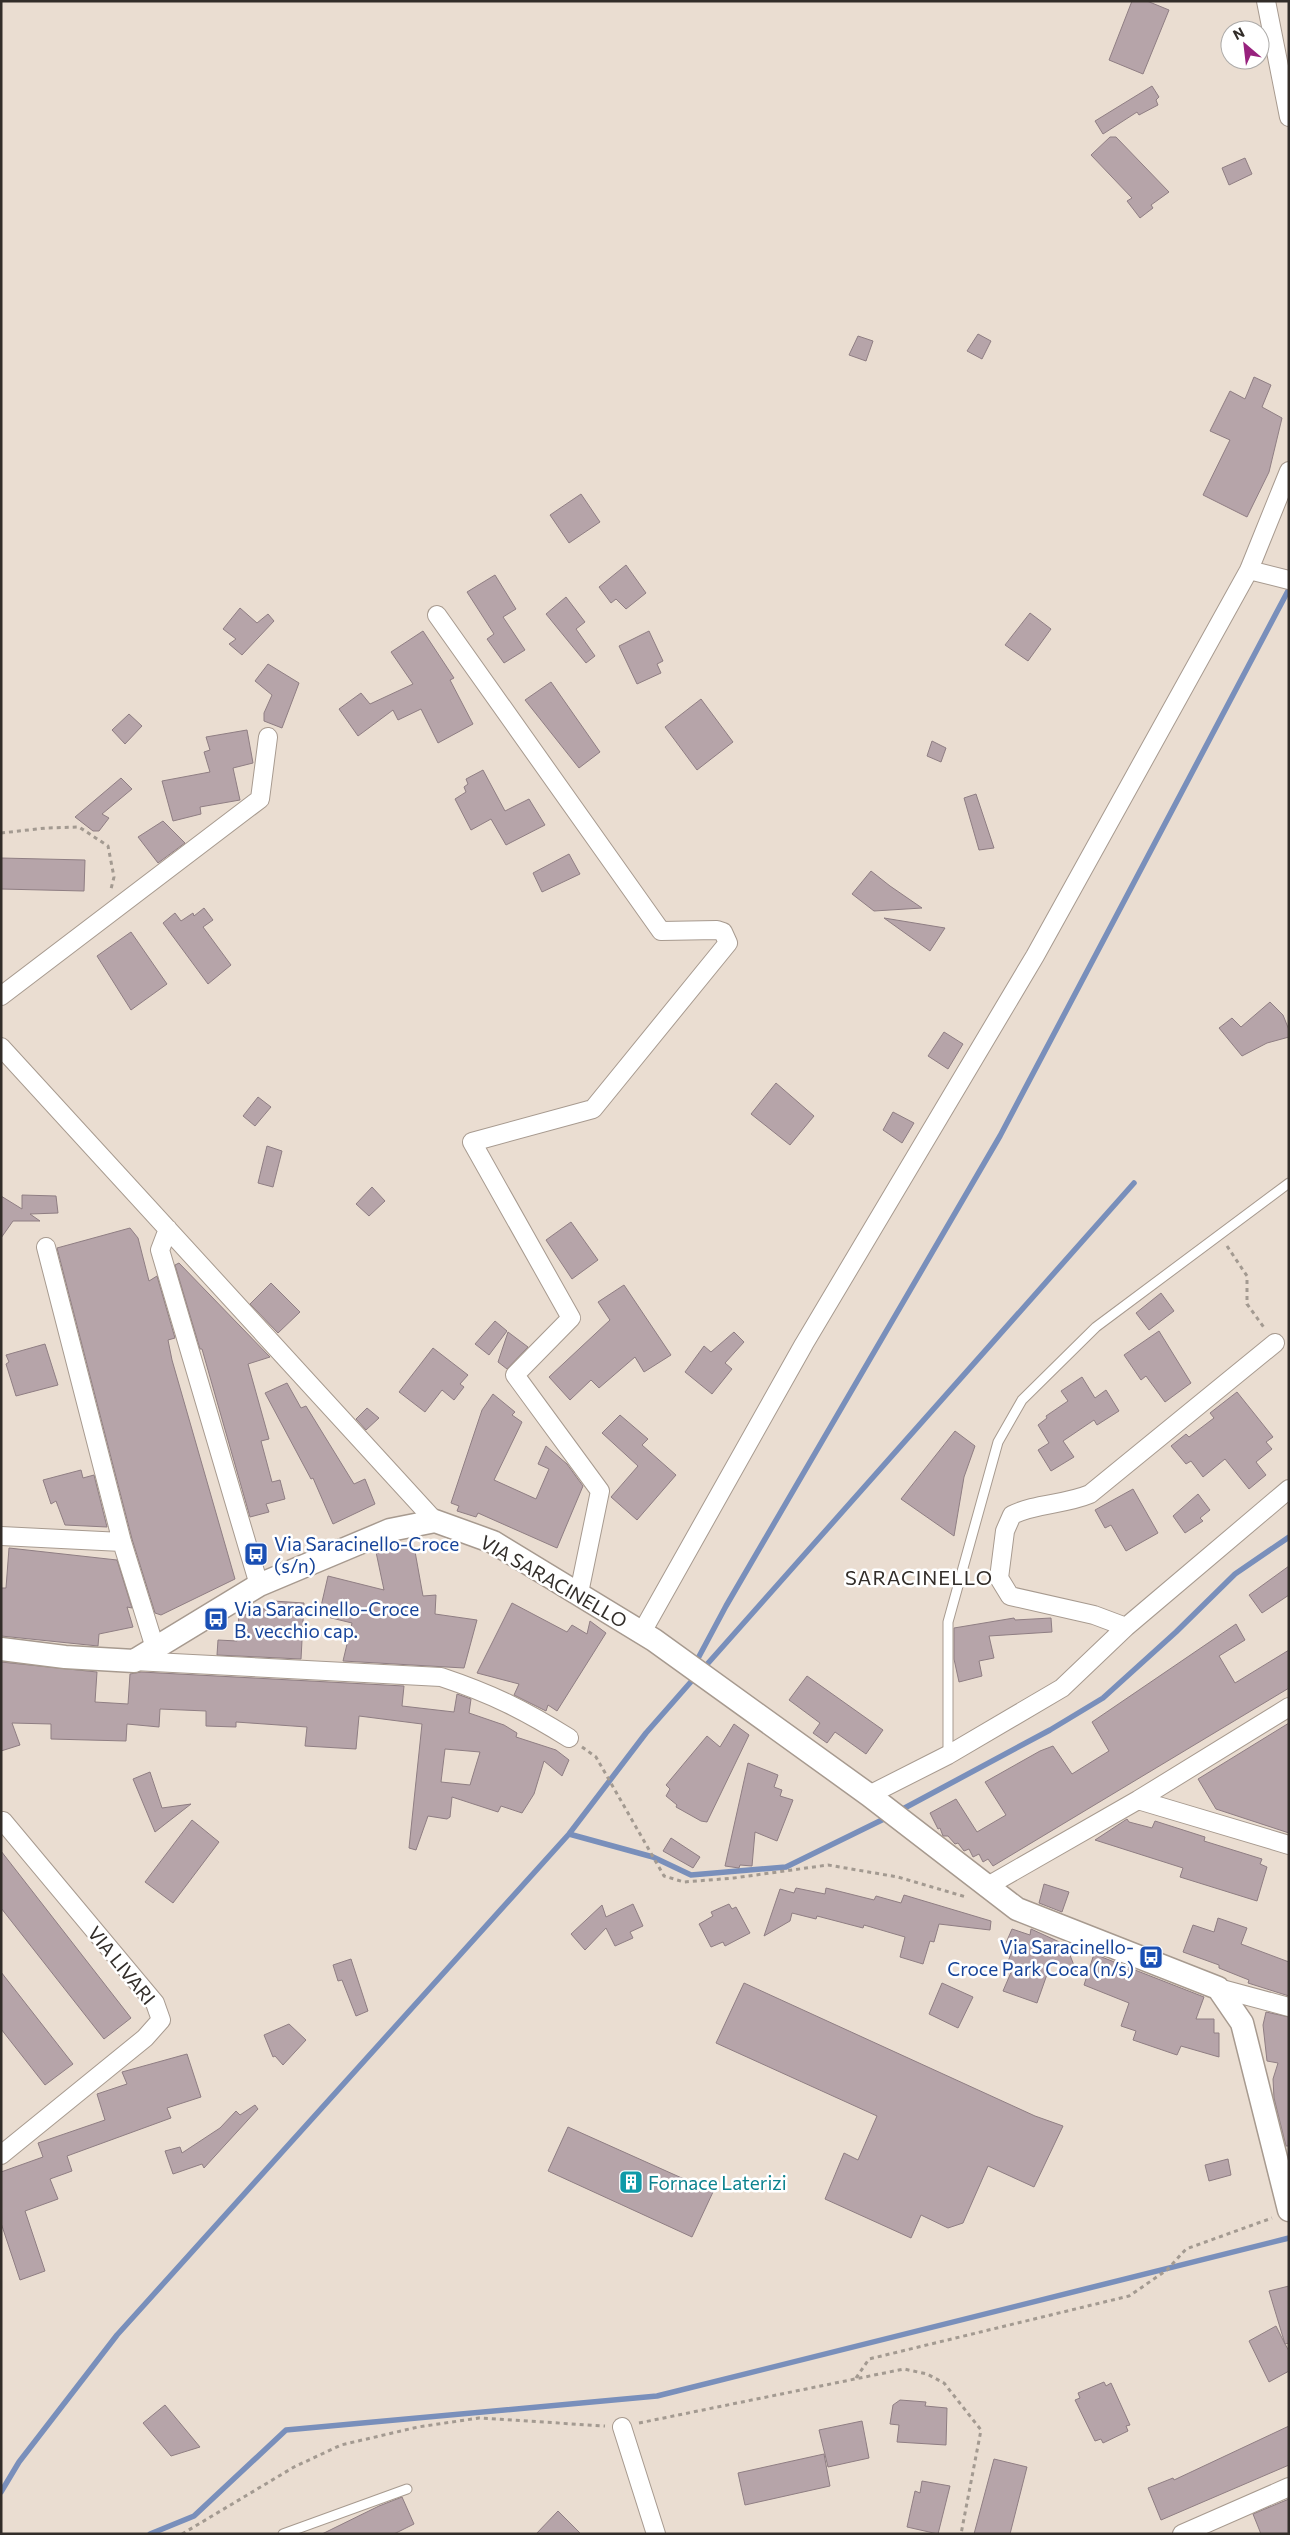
<svg xmlns="http://www.w3.org/2000/svg" width="1290" height="2535" font-family="Commissioner,sans-serif">
<rect width="100%" height="100%" fill="#eaddd1"/>
<g fill="none" stroke-linecap="round" stroke-linejoin="round">
<!-- stream -->
<path stroke="#798fbb" stroke-width="5.5" d="M695,1664L726,1606L1000,1136L1289,589
M702,1670L1134,1183
M899,1811L1050,1730L1103,1698L1176,1632L1235,1574L1289,1537
M569,1834L653,1857L691,1875L786,1867L888,1817
M1,2492L19,2462L117,2335L569,1834L646,1733L696,1676
M150,2534L194,2516L286,2430L657,2396L1289,2238"/>
</g>
<!-- building -->
<path fill="#b6a4a9" stroke="#8f7e83" fill-rule="evenodd" d="M1132,1H1147L1169,10L1143,74L1109,60Z
M1152,86L1159,97L1156,100L1158,105L1139,115L1137,112L1103,134L1095,121Z
M1110,137H1116L1169,192L1151,205L1153,208L1140,218L1127,201L1132,198L1091,155Z
M1245,158L1252,174L1229,185L1222,168Z
M978,334L991,341L982,359L967,351Z
M858,336L873,341L866,361L849,355Z
M1254,377L1271,385L1262,407L1282,418L1269,472L1247,517L1203,495L1230,440L1210,431L1230,391L1245,399Z
M581,494L600,522L569,543L550,515Z
M626,565L646,593L626,609L616,599L611,603L599,587Z
M495,575L516,609L503,617L525,650L504,663L487,639L494,634L467,592Z
M566,597L585,622L576,629L595,656L586,663L546,614Z
M240,608L257,623L268,614L274,621L242,655L229,644L236,639L223,629Z
M1030,613L1051,629L1028,661L1005,645Z
M423,631L454,678L450,680L473,724L438,743L421,709L398,720L393,710L358,736L339,709L361,693L370,704L413,684L391,652Z
M649,631L663,661L657,664L661,673L637,684L619,646Z
M268,664L299,683L282,728L264,721V713L272,695L255,681Z
M551,682L600,752L579,768L525,700Z
M701,699L733,742L697,770L665,727Z
M129,714L142,726L125,744L112,730Z
M247,730L253,763L233,768L240,800L200,807L201,814L173,821L162,781L210,772L204,752L210,750L206,737Z
M932,741L946,748L941,762L927,756Z
M483,770L505,811L529,799L545,825L506,845L491,819L471,830L455,799L466,792L464,787L468,784L466,779Z
M121,778L132,789L102,814L109,818L99,831H93L75,817Z
M976,794L994,848L979,850L964,798Z
M163,821L185,843L158,863L138,837Z
M569,854L580,874L542,892L533,873Z
M1,858L85,860L84,891L1,889Z
M871,871L890,886L922,908L874,911L852,894Z
M204,908L213,920L203,927L231,965L208,984L163,923L175,913L181,921L193,913L194,916Z
M884,918L945,928L930,951Z
M131,932L167,984L131,1010L97,956Z
M1270,1002L1283,1015L1289,1030V1037L1267,1043L1242,1056L1219,1028L1232,1018L1241,1027Z
M944,1032L963,1044L948,1069L928,1056Z
M776,1083L814,1116L790,1145L751,1114Z
M258,1097L271,1107L255,1126L243,1116Z
M893,1112L914,1123L902,1143L883,1130Z
M267,1146L282,1151L273,1187L258,1183Z
M372,1187L385,1201L369,1216L356,1204Z
M22,1195L56,1196L58,1213L30,1214L40,1221H13L1,1238V1196L22,1209Z
M571,1222L598,1260L572,1279L546,1240Z
M130,1228L138,1238L149,1281L157,1276L175,1338L168,1340L172,1360L235,1579L161,1615L155,1613L132,1539L57,1248Z
M179,1263L270,1357L248,1364L269,1439L261,1441L272,1482L280,1480L285,1499L266,1504L269,1512L250,1517L202,1349H200L175,1265Z
M271,1283L300,1312L278,1333L250,1304Z
M624,1285L671,1355L644,1372L635,1357L599,1388L591,1380L570,1400L549,1377L610,1320L598,1302Z
M1161,1293L1174,1311L1149,1330L1136,1313Z
M495,1321L507,1331L489,1355L475,1344Z
M1159,1331L1191,1383L1165,1402L1146,1376L1141,1380L1124,1355Z
M508,1332L528,1347L507,1369L498,1362Z
M734,1332L744,1342L725,1363L732,1369L712,1394L685,1372L704,1346L711,1352Z
M45,1344L58,1385L16,1396L6,1364L9,1362L6,1355Z
M433,1348L468,1375L460,1384L464,1387L454,1400L442,1390L425,1412L399,1392Z
M1082,1377L1095,1398L1106,1390L1119,1411L1097,1425L1094,1420L1063,1441L1074,1457L1051,1471L1038,1450L1049,1443L1038,1425L1047,1418L1046,1416L1068,1401L1061,1391Z
M287,1383L301,1408L306,1406L354,1484L365,1479L375,1504L333,1524L313,1478L311,1479L265,1393Z
M1237,1392L1273,1437L1266,1442L1272,1449L1256,1462L1266,1475L1249,1489L1225,1459L1203,1477L1191,1461L1186,1464L1171,1446L1186,1434L1189,1437L1214,1418L1210,1413Z
M493,1394L515,1412L512,1415L522,1422L494,1480L536,1499L549,1469L538,1464L546,1446L567,1464L583,1486L557,1548L478,1513L476,1517L457,1511L459,1506L451,1503L482,1410Z
M367,1408L379,1418L366,1430L356,1419Z
M620,1415L648,1439L642,1445L676,1475L637,1520L611,1497L638,1466L602,1433Z
M955,1431L975,1446L964,1477L954,1536L901,1499Z
M81,1470L83,1478L94,1475L107,1527L65,1525L56,1501L51,1504L43,1480Z
M1133,1489L1158,1533L1126,1551L1111,1525L1105,1528L1095,1510Z
M1198,1494L1210,1510L1200,1518L1203,1521L1185,1533L1173,1516Z
M414,1546L423,1596L436,1595L435,1614L477,1620L464,1668L343,1661L352,1623L319,1615L328,1576L384,1590L376,1552Z
M9,1548L117,1560L132,1608L127,1607L133,1627L99,1634L98,1646L1,1636V1588H6Z
M1289,1566V1595L1262,1613L1249,1595Z
M273,1601L304,1603L301,1659L217,1655L218,1640L237,1641L239,1614L247,1615L248,1607L272,1610Z
M512,1603L567,1632L572,1625L587,1634L590,1621L606,1633L557,1711L548,1705L546,1711L514,1695L519,1684L477,1673Z
M1014,1618L1015,1620L1051,1618L1052,1632L989,1636L994,1658L979,1661L982,1676L959,1682L954,1659V1628Z
M1236,1624L1245,1640L1219,1656L1235,1683L1289,1650V1688L993,1866L988,1859L983,1862L979,1854L973,1857L969,1849L964,1851L958,1843L955,1844L948,1836H943L940,1828L938,1829L930,1813L956,1799L977,1832L1006,1815L985,1782L1040,1751L1053,1746L1072,1774L1109,1751L1092,1722Z
M1,1662L97,1672L95,1702L128,1704L130,1674L141,1672L404,1686L402,1706L454,1712L457,1694L471,1699L469,1713L504,1725L517,1733L516,1737L556,1750L569,1760L562,1776L544,1761L534,1794L522,1813L501,1806L498,1812L452,1797L450,1817L447,1819L428,1816L416,1850L409,1848L422,1724L359,1716L356,1749L305,1746L307,1727L236,1722V1727L206,1726V1711L160,1709L159,1727L127,1724L126,1741L51,1739V1724L12,1723L20,1745L1,1751ZM445,1749L480,1752L470,1785L441,1782Z
M807,1676L883,1730L866,1754L835,1732L827,1743L813,1733L820,1723L789,1700Z
M1289,1723V1833L1216,1809L1198,1779Z
M734,1724L749,1735L707,1822L701,1821L676,1807L677,1805L666,1796L670,1789L666,1785L707,1736L720,1747Z
M748,1763L778,1775L774,1787L782,1790L780,1796L793,1800L777,1841L755,1832L752,1866L740,1865L739,1868L725,1866Z
M150,1772L162,1808L191,1804L155,1832L133,1779Z
M1127,1819L1129,1822L1152,1828L1155,1821L1205,1837L1204,1841L1262,1859L1260,1864L1267,1867L1257,1901L1180,1877L1183,1868L1095,1840Z
M192,1820L219,1842L173,1903L145,1882Z
M671,1838L700,1857L693,1868L663,1851Z
M1,1851L131,2018L104,2039L1,1908Z
M1044,1884L1069,1892L1062,1912L1039,1903Z
M796,1888L825,1894L826,1888L874,1900L876,1896L901,1903L904,1895L991,1921L990,1930L939,1924L934,1942L930,1941L923,1964L900,1957L905,1937L864,1925L863,1928L817,1916L816,1919L792,1913L790,1921L764,1936L780,1889L794,1893Z
M633,1904L643,1926L630,1932L633,1938L615,1946L606,1928L585,1950L571,1934L602,1905L606,1917Z
M729,1904L732,1909L736,1907L750,1933L725,1946L723,1942L711,1947L699,1924L713,1916L711,1912Z
M1218,1918L1247,1928L1241,1944L1289,1962V1996L1248,1983L1249,1980L1219,1968V1965L1183,1952L1193,1925L1214,1932Z
M1012,1929L1030,1935L1031,1929L1066,1945L1077,1973L1051,1963L1037,2003L1003,1991L1012,1970L1006,1967L1013,1948L1005,1945Z
M1094,1954L1204,1997L1196,2019H1214V2033H1219V2057L1181,2046L1177,2055L1133,2040L1136,2031L1121,2026L1129,2003L1084,1985Z
M351,1959L368,2011L356,2016L342,1980L338,1981L333,1965Z
M1,1972L73,2064L45,2085L1,2029Z
M744,1983L1035,2116L1063,2126L1034,2187L988,2166L963,2223L948,2228L921,2215L911,2238L825,2199L844,2153L858,2160L877,2116L716,2043Z
M942,1983L973,1997L958,2028L929,2014Z
M1266,2012L1289,2017V2146H1286L1274,2098L1273,2079L1278,2063L1267,2061L1263,2025Z
M289,2024L306,2040L283,2065L275,2056L273,2057L264,2035Z
M187,2054L201,2097L167,2108L171,2118L67,2156L72,2171L50,2179L58,2199L25,2211L45,2271L20,2280L1,2223V2172L43,2157L38,2143L105,2120L97,2094L127,2084L122,2072Z
M255,2105L258,2109L204,2168L202,2164L173,2174L165,2151L180,2147L182,2153L220,2128L236,2111L240,2115Z
M568,2127L713,2192L692,2237L548,2171Z
M1228,2159L1231,2175L1209,2181L1205,2165Z
M1289,2286V2343L1285,2344L1289,2351V2371L1269,2382L1249,2341L1276,2326L1285,2344L1269,2291Z
M1104,2382L1106,2386L1111,2383L1130,2425L1126,2426L1128,2431L1103,2443L1101,2439L1095,2441L1075,2400L1080,2398L1078,2393Z
M900,2400L926,2402L925,2406L947,2408L946,2445L897,2442L899,2425L890,2424L893,2405Z
M165,2405L200,2447L171,2456L143,2423Z
M862,2421L869,2458L828,2467L819,2430Z
M1289,2426V2465L1161,2520L1148,2488L1173,2478L1174,2480Z
M824,2454L830,2486L745,2505L738,2473Z
M994,2459L1027,2467L1010,2534H974Z
M922,2481L950,2486L938,2534L907,2527L915,2491L920,2493Z
M402,2497L414,2524L394,2534H322L379,2506Z
M1289,2499V2534H1261L1253,2514Z
M558,2511L581,2534H536Z"/>
<g fill="none" stroke-linecap="round" stroke-linejoin="round">
<!-- service casing -->
<g stroke="#a79a8f" stroke-width="11">
<path id="service" d="M948,1755V1622L998,1442L1022,1400L1096,1327L1289,1183
M283,2534L407,2489"/>
</g>
<!-- minor casing -->
<g stroke="#a79a8f" stroke-width="20">
<path id="minor" d="M1266,1L1289,117
M1249,570L1289,580
M437,615L661,931L717,930L723,932L728,943L593,1109L472,1142L571,1318L515,1375L600,1491L579,1593
M1,996L260,799L268,737
M1,1047L435,1521
M168,1229L160,1250L259,1585
M46,1247L122,1542L155,1648
M1,1536L122,1542
M1126,1627L1094,1615L1010,1596L999,1578L1005,1531L1012,1515C1036,1503 1064,1505 1090,1494L1275,1343
M642,1632L804,1344L1035,956L1249,570L1289,471
M134,1661L441,1677C492,1694 524,1710 569,1738
M869,1795L948,1755L1062,1688L1126,1627L1289,1489
M1138,1800L1289,1845
M986,1887L1138,1800L1289,1707
M1218,1988L1289,2007
M1,2155L145,2038L161,2020L155,2003L3,1821
M622,2427L656,2534
M1182,2534L1289,2487"/>
</g>
<!-- tertiary casing -->
<g stroke="#a79a8f" stroke-width="25">
<path id="tertiary" d="M1,1649L65,1657L134,1661L259,1585L390,1530L435,1521L493,1542L654,1640L869,1795L1017,1909L1218,1988L1242,2023L1289,2210"/>
</g>
<!-- path -->
<path stroke="#a39a91" stroke-width="3" stroke-dasharray="4 4" stroke-linecap="butt" d="M1,833L46,828L79,827L108,846L114,877L111,889
M1227,1246L1247,1276V1304L1265,1329
M582,1747L596,1757L664,1876L684,1882L734,1878L828,1865L898,1877L966,1897
M856,2378L869,2359L1129,2296L1167,2270L1186,2249L1272,2218
M639,2423L904,2369L927,2374L944,2383L981,2430L961,2534
M182,2534L294,2467L341,2445L418,2427L479,2418L605,2426"/>
<!-- service -->
<use href="#service" stroke="#fff" stroke-width="9"/>
<!-- minor -->
<use href="#minor" stroke="#fff" stroke-width="18"/>
<!-- tertiary -->
<use href="#tertiary" stroke="#fff" stroke-width="22"/>
</g>
<!-- icons -->
<defs>
<g id="bus-square" transform="scale(1.25)"><rect x="-9" y="-9" width="18" height="18" rx="4" fill="#1a4fb4" stroke="#fff"/><path d="M-5-6H5V4H4V6H2V4H-2V6H-4V4H-5ZM-3.5-4V0h7V-4ZM-3.5 1.2v1.5H-2V1.2ZM2 1.2v1.5H3.5V1.2Z" fill="#fff"/></g>
<g id="building-square" transform="scale(1.25)"><rect x="-9" y="-9" width="18" height="18" rx="4" fill="#0f9aa8" stroke="#fff"/><path d="M-4-6H4V6H1V3H-1V6H-4ZM-2.5-4.3h1.7v1.8h-1.7ZM.8-4.3h1.7v1.8H.8ZM-2.5-1h1.7V.8h-1.7ZM.8-1h1.7V.8H.8Z" fill="#fff"/></g>
</defs>
<g fill-rule="evenodd">
<use href="#bus-square" x="256" y="1554"/>
<use href="#bus-square" x="216" y="1619"/>
<use href="#bus-square" x="1151" y="1957"/>
<use href="#building-square" x="631" y="2182"/>
</g>
<g text-anchor="middle" dominant-baseline="central" stroke-width="5" stroke-linejoin="round" paint-order="stroke">
<!-- transit labels -->
<g font-size="19" fill="#164399" stroke="#fff" text-anchor="start">
<text x="274" y="1543">Via Saracinello-Croce<tspan x="274" dy="22">(s/n)</tspan></text>
<text x="234" y="1608">Via Saracinello-Croce<tspan x="234" dy="22">B. vecchio cap.</tspan></text>
<text x="1134" y="1946" text-anchor="end">Via Saracinello-<tspan x="1134" dy="22">Croce Park Coca (n/s)</tspan></text>
</g>
<!-- street labels -->
<g font-size="19" fill="#322d29" stroke="#fff">
<text transform="translate(554 1581) rotate(30)">VIA SARACINELLO</text>
<text transform="translate(122 1965) rotate(51)">VIA LIVARI</text>
</g>
<!-- culture labels -->
<g font-size="19" fill="#0d838f" stroke="#fff" text-anchor="start">
<text x="648" y="2182">Fornace Laterizi</text>
</g>
<!-- neighbourhood labels -->
<g font-size="20" letter-spacing="1" fill="#322d29" stroke="#fff">
<text x="919" y="1577">SARACINELLO</text>
</g>
</g>
<!-- border -->
<rect width="1290" height="2535" fill="none" stroke="#322d29" stroke-width="5"/>
<!-- north arrow -->
<g transform="translate(1245 45) rotate(332)"><circle r="24" fill="#ffffff" stroke="#adaba9"/>
<path d="M0-4L9 19L0 12L-9 19Z" fill="#98227e"/>
<text y="-8" font-size="14" font-weight="bold" text-anchor="middle" fill="#322d29">N</text>
</g>
</svg>
